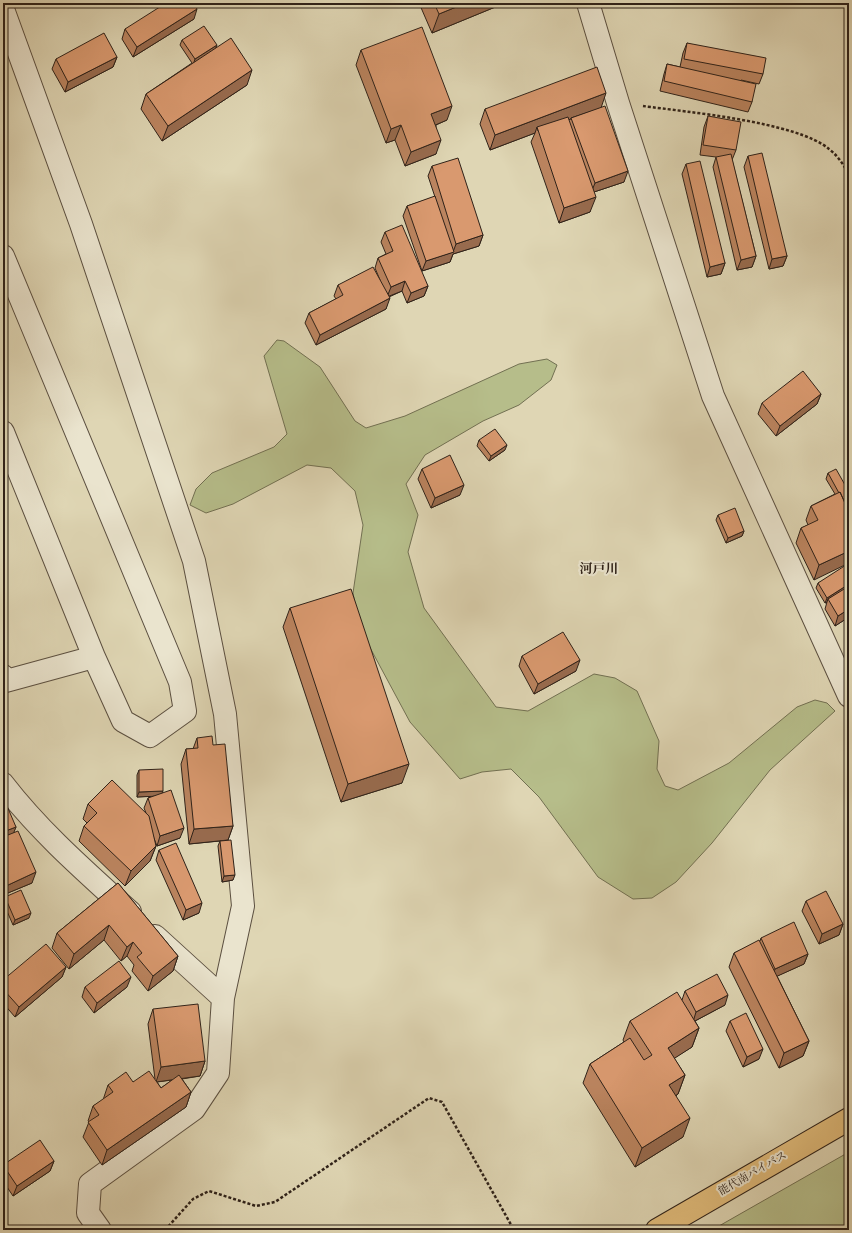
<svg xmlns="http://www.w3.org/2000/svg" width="852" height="1233" font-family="Vollkorn,'Noto Serif JP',serif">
<rect width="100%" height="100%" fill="#dfd6b4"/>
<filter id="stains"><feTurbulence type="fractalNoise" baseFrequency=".005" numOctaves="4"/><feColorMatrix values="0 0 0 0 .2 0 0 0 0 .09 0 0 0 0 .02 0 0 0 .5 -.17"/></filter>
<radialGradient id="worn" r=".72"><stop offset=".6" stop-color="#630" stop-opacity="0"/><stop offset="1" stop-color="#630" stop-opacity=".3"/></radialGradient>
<!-- green -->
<path fill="#b6bd8a" stroke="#727052" d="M277,340L284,341L320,367L355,421L366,428L405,416L519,364L547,359L557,365L551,380L519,405L483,421L425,455L406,484L418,515L408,552L424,608L496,707L528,711L594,674L615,678L637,691L659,741L657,769L665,786L678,790L729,763L797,707L815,700L827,703L835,711L770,770L712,843L676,882L652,898L633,899L598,877L539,797L511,769L482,772L460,779L410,722L360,629L353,593L363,525L355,491L331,468L307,465L233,504L206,513L190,505L196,489L212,473L274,447L287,434L264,356Z
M849,1152V1230H712L726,1222Z"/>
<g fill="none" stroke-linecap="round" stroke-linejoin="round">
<!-- minor casing -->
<g stroke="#5b4f40" stroke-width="24">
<path id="minor" d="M588,3L618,103L713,396L849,696
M3,9L81,224L194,561L225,714L243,906L223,998L218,1073L194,1109L90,1184L88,1213L100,1230
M3,256L180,682L185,711L150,736L123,721L94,657
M3,432L94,657L6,681L3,676
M3,784C40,832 86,872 130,912
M155,936L223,998"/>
</g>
<!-- highway casing -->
<g stroke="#2f2219" stroke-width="24">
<path id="highway" d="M657,1230L849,1119"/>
</g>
<!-- path -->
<path stroke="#2f2219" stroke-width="2.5" stroke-dasharray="3 2" stroke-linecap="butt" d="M643,106C687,112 797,122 829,149C838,156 844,165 849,175
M165,1230L193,1199L209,1191L256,1206L275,1202L429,1098L442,1102L514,1230"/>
<!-- minor -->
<use href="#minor" stroke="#eae4ce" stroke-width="22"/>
<!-- highway -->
<use href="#highway" stroke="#e0bb7a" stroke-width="22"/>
</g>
<!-- wall -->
<path fill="#bb845f" stroke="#2f2219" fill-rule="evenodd" d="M419,3H505L432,33Z
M194,19L133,57L122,39L125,29Z
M182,40L216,48L247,85L162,141L141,109L146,94L192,63L180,45Z
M687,43L763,74L759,84L741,80L752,102L748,112L660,91L664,74L667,64L680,67L683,53Z
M361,50L447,120L436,125V154L405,166L395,140L386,143L356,65Z
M117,57L113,67L65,92L52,69L56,59Z
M601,107L624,182L594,192L590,212L559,223L531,142L535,133L490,150L480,124L485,109Z
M708,116L736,150L732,160L756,256L752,267L737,270L713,167L716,157L700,155L704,127Z
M748,156L787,256L783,266L769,269L744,167Z
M686,164L725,263L721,274L707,277L682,174Z
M432,166L483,235L479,246L453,254L450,262L422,271L403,216L407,206L435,197L428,176Z
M385,232L428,286L424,296L407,303L402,291L389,297L386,309L316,345L305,323L309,313L336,299L334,296L338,285L380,280L375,268L378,258L386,254L381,242Z
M821,394L817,404L776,436L758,414L762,403Z
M479,440L505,450L489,461L477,446Z
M422,469L460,495L431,508L418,479Z
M828,473L849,505L846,507L814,580L796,543L801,528L808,525L806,520L811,506L835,494L826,479Z
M718,515L744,531L742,536L726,543L716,520Z
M849,569V617L835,626L825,609L827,602L825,603L816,588L818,583Z
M290,608L402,783L341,802L283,627Z
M522,656L576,671L534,694L519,666Z
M197,738L213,745L233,826L228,840L233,880L222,882L218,846L220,841L189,844L181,764L186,749H193Z
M139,770L162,793L180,838L157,846L153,836L156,846L150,861L125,886L79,841L84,826L87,823L83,819L88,804L146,813L144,808L148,798L153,796L137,797V775Z
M3,808L16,827L13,833L32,883L3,895Z
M159,850L199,913L183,920L156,860Z
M118,883L178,956L173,971L148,991L132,971L134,965L127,956L121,961L104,940L69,969L52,948L57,933Z
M5,897L29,918L13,925L3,902Z
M806,901L843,924L839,935L819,944L802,911Z
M761,938L808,954L804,964L777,976L809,1041L803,1056L779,1068L729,967L734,953L760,941Z
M66,967L62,977L15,1017L3,1003V980Z
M85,987H127L94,1013L82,997Z
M685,991L725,1005L695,1021L699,1028L692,1047L674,1058L685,1075L678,1094L676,1096L683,1137L635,1167L583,1083L590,1064L624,1042L623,1040L630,1021L682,1000Z
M153,1009L205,1061L200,1076L182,1079L191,1092L186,1107L102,1165L83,1137L89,1122L88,1121L93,1106L103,1100L108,1085L155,1079L148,1024ZM172,1080L161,1088L157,1082Z
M730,1021L759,1059L743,1067L726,1031Z
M54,1161L50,1171L13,1196L3,1181V1165Z"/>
<!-- shaded-wall -->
<path fill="#986b4e" stroke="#2f2219" d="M466,3H505L432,33L439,14Z
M197,9L194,19L133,57L137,47Z
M217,45L215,50L193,65L195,59Z
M117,57L113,67L65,92L68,82Z
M252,70L247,85L162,141L168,126Z
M606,93L601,108L571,118V119L538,131L537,127L535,133L490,150L495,135Z
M452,106L447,120L426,129L431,114Z
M401,125L395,140L386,143L391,129Z
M441,140L436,154L405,166L411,152Z
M628,171L624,182L591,193L595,183Z
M596,197L590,212L559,223L564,208Z
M483,235L479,246L453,254L450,262L422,271L426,261L453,252L456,244Z
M756,256L752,267L737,270L741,260Z
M787,256L783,266L769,269L772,259Z
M725,263L721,274L707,277L710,267Z
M405,281L402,291L387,297L391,287Z
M428,286L424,296L407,303L411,293Z
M390,298L386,309L316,345L320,335Z
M821,394L817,404L776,436L780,426Z
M507,445L505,450L489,461L491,456Z
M464,485L460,495L431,508L435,498Z
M849,501V505L843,509L845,503Z
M744,531L742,536L726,543L728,538Z
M849,551V563L814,580L819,565Z
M849,584V588L828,599L827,602L825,603L827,598Z
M849,609V617L835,626L838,616Z
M580,660L576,671L534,694L538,684Z
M409,764L402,783L341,802L348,784Z
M163,791L161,796L137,797L139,792Z
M233,826L228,840L189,844L194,829Z
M16,827L12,837L3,841V832Z
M184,828L180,838L157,846L160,836Z
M156,846L150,861L125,886L131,871Z
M36,872L32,883L3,895V893L6,886Z
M235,875L233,880L222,882L224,876Z
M202,903L199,913L183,920L186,910Z
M31,913L29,918L13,925L15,920Z
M843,924L839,935L819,944L822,934Z
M109,925L104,940L69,969L74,954Z
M133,942L127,956L121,961L127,947Z
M808,954L804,964L771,979L775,969Z
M178,956L173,971L148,991L153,976Z
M66,967L62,977L15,1017L19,1007Z
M131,977L127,987L94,1013L97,1003Z
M728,995L725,1005L693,1022L696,1012Z
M699,1028L692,1047L661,1067L668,1048Z
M809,1041L803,1056L779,1068L784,1053Z
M763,1049L759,1059L743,1067L747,1057Z
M205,1061L200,1076L156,1082L161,1067Z
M685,1075L678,1094L662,1104L669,1085Z
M191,1092L186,1107L102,1165L107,1150Z
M690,1118L683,1137L635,1167L642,1148Z
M54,1161L50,1171L13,1196L17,1186Z"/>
<!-- building -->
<path fill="#d9996f" stroke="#2f2219" d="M166,3H194L197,9L137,47L125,29Z
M434,3H466L439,14Z
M204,26L217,45L195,59L182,40Z
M422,27L452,106L431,114L441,140L411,152L401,125L391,129L361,50Z
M104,33L117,57L68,82L56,59Z
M231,38L252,70L168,126L146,94Z
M687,43L766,58L763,74L684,59Z
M667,64L756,84L752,102L664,81Z
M597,67L606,93L495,135L485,109Z
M605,106L628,171L595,183L571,118Z
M708,116L741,122L736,150L703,145Z
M568,117L596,197L564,208L537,127Z
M762,153L787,256L772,259L748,156Z
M731,154L756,256L741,260L716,157Z
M458,158L483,235L456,244L432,166Z
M700,161L725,263L710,267L686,164Z
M435,196L454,252L426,261L407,206Z
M402,225L428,286L411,293L405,281L391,287L378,258L393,251L385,232Z
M373,267L390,298L320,335L309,313L343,295L338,285Z
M803,371L821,394L780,426L762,403Z
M495,429L507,445L491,456L479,440Z
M450,455L464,485L435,498L422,469Z
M836,469L849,492V501L845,503L840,492L839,493L828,473Z
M840,492L849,512V551L819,565L801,528L818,520L811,506Z
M735,508L744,531L728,538L718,515Z
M846,565L849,569V584L827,598L818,583Z
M849,586V609L838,616L828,599Z
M351,589L409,764L348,784L290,608Z
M563,632L580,660L538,684L522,656Z
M212,736L213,745L225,744L233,826L194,829L186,749L198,748L197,738Z
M163,769V791L139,792V770Z
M112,780L149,816L156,846L131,871L84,826L97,813L88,804Z
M171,790L184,828L160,836L148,798Z
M7,806L16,827L3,832V808Z
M18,831L36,872L6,886L3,880V837Z
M231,840L235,875L224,876L220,841Z
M176,843L202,903L186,910L159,850Z
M118,883L178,956L153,976L137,957L142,953L133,942L127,947L109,925L74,954L57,933Z
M21,890L31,913L15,920L5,897Z
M826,891L843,924L822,934L806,901Z
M794,922L808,954L775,969L761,938Z
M759,940L809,1041L784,1053L734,953Z
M46,944L66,967L19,1007L3,989V980Z
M119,961L131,977L97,1003L85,987Z
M717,974L728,995L696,1012L685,991Z
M677,992L699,1028L668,1048L685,1075L669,1085L690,1118L642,1148L590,1064L630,1038L644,1060L652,1055L630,1021Z
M198,1004L205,1061L161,1067L153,1009Z
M746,1013L763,1049L747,1057L730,1021Z
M149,1071L161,1088L179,1075L191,1092L107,1150L88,1122L99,1115L93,1106L113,1092L108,1085L126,1072L133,1082Z
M40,1140L54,1161L17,1186L3,1165Z"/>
<g text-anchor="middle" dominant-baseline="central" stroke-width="4" stroke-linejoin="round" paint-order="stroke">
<!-- street labels -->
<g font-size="11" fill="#2f2219" stroke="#eae4ce">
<text transform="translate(753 1174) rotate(-30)">能代南バイパス</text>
</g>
<!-- quarter labels -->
<g font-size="13" font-weight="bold" fill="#2f2219" stroke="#eae4ce">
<text x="599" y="570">河戸川</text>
</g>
</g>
<!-- margin -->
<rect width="852" height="1233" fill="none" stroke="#dfd6b4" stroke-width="16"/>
<rect x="4" y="4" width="844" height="1225" fill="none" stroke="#2f2219" stroke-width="2"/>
<rect x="8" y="8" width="836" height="1217" fill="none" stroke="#2f2219"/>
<rect width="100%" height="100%" filter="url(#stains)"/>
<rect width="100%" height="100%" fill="url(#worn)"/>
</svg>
